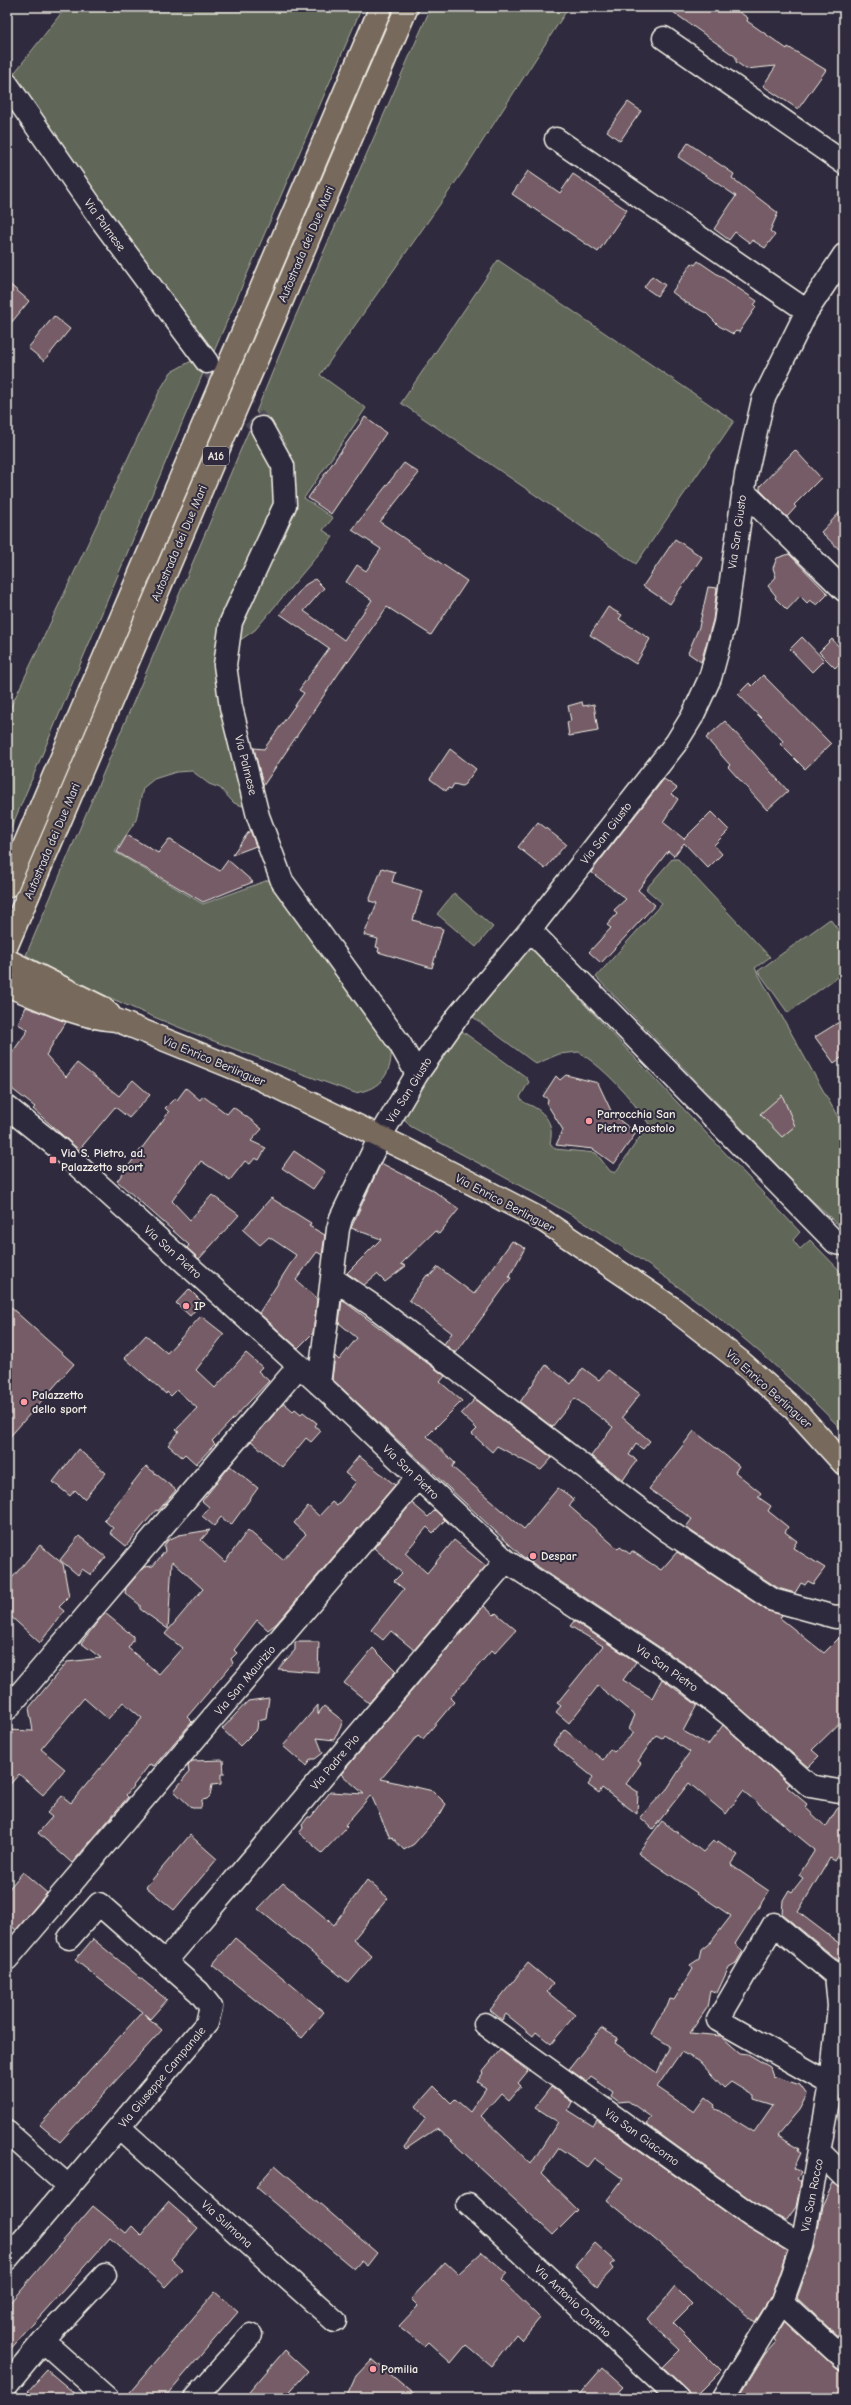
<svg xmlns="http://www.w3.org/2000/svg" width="851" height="2405" font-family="'Comic Neue',sans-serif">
<rect width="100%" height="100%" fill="#2f2a3d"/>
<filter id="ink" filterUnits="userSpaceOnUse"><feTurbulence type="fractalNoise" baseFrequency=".025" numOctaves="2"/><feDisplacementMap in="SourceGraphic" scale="8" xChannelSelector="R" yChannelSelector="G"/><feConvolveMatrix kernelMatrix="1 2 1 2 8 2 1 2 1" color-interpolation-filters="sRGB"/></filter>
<g filter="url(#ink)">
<!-- green -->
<path fill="#616659" stroke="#aaaca0" d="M66,7H362L212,356L12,76Z
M431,7H569L464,170L320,375L366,408L304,498L333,518L323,530L333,537L255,630L233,645L281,530L277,435L256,412L293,322Z
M498,260L734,421L636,564L401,403Z
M195,359L204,371L7,838V715L160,390L171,372Z
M249,430L262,444L274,470L276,512L220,625L251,809L234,803L220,788L209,784L192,771L176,772L154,779L143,788L136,820L115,852L203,904L271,879L391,1047C393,1073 381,1089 355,1093C245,1053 128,1013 26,955Z
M672,859H678L770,957L755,968L844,1128V1230L803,1192L596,977L662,903L646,889Z
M454,893L493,927L476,947L437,914Z
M830,919L844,938V972L788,1013L758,971Z
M528,950L534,951L800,1232L793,1240L800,1249L810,1240L844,1275V1432C766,1351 675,1279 580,1220C525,1187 466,1157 410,1126L403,1117L426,1070L459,1029L526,1077L529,1082L520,1097C523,1103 526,1103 532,1106C548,1114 554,1127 550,1143L555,1149L596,1153L610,1171L615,1173L649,1124C627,1094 610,1073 579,1052L559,1054L536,1064L473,1017Z"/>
<!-- building -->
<path fill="#745c66" stroke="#f4f1e8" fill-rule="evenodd" d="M666,7H732L748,18L747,21L787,49L788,47L826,70L798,109L763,86L776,66L746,69L736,62V57Z
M628,102L641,111L620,141L607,131Z
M688,143L734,174L732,178L778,213L770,231L775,235L765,248L752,240L750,243L735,232L729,240L714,229L736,196L678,157Z
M528,171L560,193L573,174L627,210L598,252L512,194Z
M698,261L757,301L754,305L756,307L739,332L736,331L733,334L719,326L706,313L685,302L672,292L692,263L695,265Z
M652,276L665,285L657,296L644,287Z
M7,282L29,301L7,328Z
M54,316L70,329L44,361L28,348Z
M365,417L386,433L331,514L308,498Z
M795,450L821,478L794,505L796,507L787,517L760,490V486Z
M404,463L419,473L380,522L467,581L431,635L387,607L348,662L347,661L263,786L254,748L264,749L304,693L299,690L329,648L280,614L305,585L315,579L324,588L304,611L344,640L372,600L346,582L357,565L366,571L381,549L352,530Z
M844,508V554L821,532Z
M675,539L702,557L670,604L643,586Z
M789,554L828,594L817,605L810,600L807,603L800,596L787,610L775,598L776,596L768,586L776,577L773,568L777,558Z
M708,587L717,588L713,620L701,662L688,653L699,627Z
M608,607L622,615L619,619L650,639L636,664L590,635Z
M802,637L824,660L812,672L790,649Z
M832,639L844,652V659L835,668L819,652Z
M763,675L831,744L805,769L780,744L783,741L738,694L749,683L752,686Z
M582,702L583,706L594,704L598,731L569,736L567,722L571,721L568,706Z
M725,721L788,791L767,810L728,767L730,765L706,738Z
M450,749L476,769L465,784L462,786L454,784L451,789L448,788L446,791L430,779Z
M664,779L677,788L671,794L678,799L663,822L684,839L711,812L729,830L714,845L722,854L708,868L684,843L674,856L668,851L638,890L655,905L601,963L589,952L611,928L607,925L617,914L614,910L626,899L591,872Z
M538,822L566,844L545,869L518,847Z
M250,830L256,846L232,855Z
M127,835L158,853L169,839L220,871L228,860L253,882L203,902L117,852Z
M382,868L395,872L392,882L422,891L413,920L443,929L432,968L378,952L379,948L376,947L378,939L364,935L377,903L369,901Z
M26,1007L66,1022L46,1055L66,1077L77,1063L119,1096L133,1080L150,1095L129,1118L115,1107L79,1150L33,1109L35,1107L7,1085V1060L28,1030L18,1024Z
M844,1019V1056L834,1063L815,1037Z
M566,1075L598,1083L613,1115L636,1133L614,1164L593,1149L556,1145L563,1130L547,1104L548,1099L543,1096L556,1076L560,1080Z
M186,1088L200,1100L203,1096L227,1114L233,1107L251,1120L262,1129L251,1141L266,1148L259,1160L255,1158L250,1164L245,1161L230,1180L201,1161L172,1201L190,1220L212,1195L239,1215L199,1259L187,1248L189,1245L117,1181L169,1112L165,1108L175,1098L177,1100Z
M782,1095L795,1126L782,1137L760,1114Z
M294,1151L325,1172L313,1189L282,1168Z
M381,1163L431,1189L459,1209L439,1234L435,1231L401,1264L406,1266L385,1282L377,1274L364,1285L347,1273L381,1239L351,1228Z
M271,1198L311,1223L309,1226L325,1235L322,1255L317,1252L296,1280L317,1299L313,1333L298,1348L259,1313L296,1255L269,1237L260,1245L243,1230Z
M512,1241L525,1248L509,1277L511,1278L456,1353L444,1344L452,1333L409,1300L427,1275L430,1276L438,1267L474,1294Z
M189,1289L202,1302L190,1316L176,1303Z
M342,1300L445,1376L440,1382L462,1401L427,1436L455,1463L452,1467L524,1529L558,1488L574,1499L569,1506L618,1549L620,1547L630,1554L632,1551L661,1570L677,1552L766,1610L782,1615L780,1618L824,1653L844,1633V1719L812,1750L819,1756L808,1767L739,1707L691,1668L522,1556L332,1379L335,1356L339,1360L357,1338L339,1323Z
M7,1304L74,1364L7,1440Z
M201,1316L224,1334L196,1370L215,1388L246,1353L262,1367L258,1371L269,1381L212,1441L215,1444L196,1464L185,1454L182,1457L168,1445L179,1432L176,1430L197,1408L177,1390L171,1396L167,1392L166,1394L125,1358L146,1335L167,1353Z
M546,1365L571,1384L583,1368L599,1380L608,1370L640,1394L622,1417L650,1441L643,1449L636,1444L629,1455L637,1460L623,1480L591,1456L613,1427L575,1398L552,1427L520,1402Z
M475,1399L552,1458L541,1470L497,1446L492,1452L472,1434L477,1429L461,1414Z
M284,1403L293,1411L295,1409L301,1414L303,1412L317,1423L315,1426L321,1431L311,1442L306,1438L282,1467L251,1441Z
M694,1431L739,1466L735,1472L761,1493L758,1497L771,1506L768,1511L788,1527L785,1532L797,1541L793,1548L825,1568L813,1584L808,1581L805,1585L801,1583L795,1593L778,1588L691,1531L686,1527L692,1519L649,1489Z
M78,1449L106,1473L84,1499L75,1490L70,1496L53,1482Z
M359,1456L395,1485L276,1624L268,1630L257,1620L234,1650L237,1653L231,1659L233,1663L187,1717L192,1722L154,1766L150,1764L126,1795L128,1797L72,1863L38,1833L52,1817L47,1813L62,1796L71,1803L142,1718L123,1702L108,1719L84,1698L41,1749L65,1769L43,1795L19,1774L7,1788V1730L33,1731L29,1708L67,1662L101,1658L81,1643L105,1613L133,1636V1641L128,1648L159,1674L182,1648L165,1634L203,1589L172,1561L168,1629L140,1609V1605L125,1593L126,1588L144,1567L153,1566L165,1551L164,1546L168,1540L179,1535L210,1530L201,1540L225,1562L248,1530L283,1560L306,1534L294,1523L308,1506L319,1516L332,1502L337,1506L356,1482L345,1473Z
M146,1466L176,1490L158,1511L156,1510L126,1546L110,1533L113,1528L104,1520Z
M230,1466L258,1488L231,1525L221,1517L214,1526L202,1516L209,1507L202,1501Z
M412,1503L428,1517L435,1510L445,1520L433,1533L427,1527L405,1553L427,1573L454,1540L486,1566L414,1650L391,1631L383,1640L371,1630L404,1589L394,1581L402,1573L374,1548Z
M79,1536L106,1557L91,1575L82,1569L78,1575L60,1560Z
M40,1545L63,1564L69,1597L59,1607L64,1611L40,1643L7,1613V1584Z
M484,1606L494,1615L496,1613L516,1630L495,1653L492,1650L450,1698L454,1702L423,1739L418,1735L381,1779L433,1791L446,1804L441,1813L414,1844L404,1850L392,1837L390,1838L371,1795L345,1825L347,1827L322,1853L299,1833L303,1828L302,1825L308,1817H311L330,1792L364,1794L341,1774Z
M574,1621L636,1662L623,1680L652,1698L662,1679L697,1705L683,1731L708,1745L723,1725L789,1784L787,1787L807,1804L805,1807L826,1827L840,1804H844V1855L840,1853L835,1861L830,1858L798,1912L844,1947V1965L782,1914L783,1900L789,1890L792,1892L803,1878L799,1875L815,1850L743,1791L726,1814L689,1783L653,1829L640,1817L667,1789L682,1766L681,1764L690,1752L664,1735L662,1738L656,1735L638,1761L641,1763L626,1784L638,1792L637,1814L602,1788L599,1793L588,1785L593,1777L553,1745L565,1730L603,1760L610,1749L614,1752L634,1733L629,1729L635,1715L598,1686L569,1723L556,1712L561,1706L557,1703L603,1646L570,1626Z
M295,1642H319L318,1672L278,1669L295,1650Z
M373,1648L396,1671L369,1703L344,1683Z
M269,1698L266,1718L258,1720L257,1729L240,1746L222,1729L248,1701Z
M318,1705V1714L324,1706L343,1721L334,1740L317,1738L323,1753L315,1759H311L306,1766L283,1746Z
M223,1760L224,1774H221V1784L212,1785L210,1796L207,1799L202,1800L201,1808H192L174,1791L189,1772L188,1766L192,1761Z
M662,1821L703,1852L713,1841L717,1843L718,1841L738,1855L731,1865L769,1891L735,1944L743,1951L736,1963L729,1967L717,1993L710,1990L707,2008L690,2033L721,2036L740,2053L748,2054L770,2067L773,2076L800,2085L807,2095L799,2110L777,2136L799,2149L798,2151L801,2153L794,2168L801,2173L797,2179L801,2182L796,2207L786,2221L758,2205L646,2124L651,2117L628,2101L619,2102L611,2096L613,2092L591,2077L587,2082L569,2069L601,2028L618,2038L615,2043L657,2073L670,2046L651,2034L657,2021L667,2007L670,1999L674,2000L693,1969L690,1965L699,1959L701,1950L711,1942L731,1916L638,1853ZM681,2052L699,2061L724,2088L731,2082L754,2096V2099L773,2105L754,2132L714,2107L715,2105L705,2097L694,2112L657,2087Z
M190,1835L217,1859L174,1910L146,1887Z
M23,1872L47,1893L16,1930L7,1922V1891Z
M367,1880L388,1898L353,1940L372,1956L349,1983L258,1909L283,1883L334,1925Z
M235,1938L324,2012L302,2038L212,1965Z
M93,1939L167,2000L150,2019L144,2014L162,2030L60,2142L40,2125L142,2012L75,1960Z
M528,1963L553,1984L547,1992L575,2015L551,2044L536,2032L533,2036L506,2014L502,2020L490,2010Z
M500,2050L528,2071L518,2083L521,2086L509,2100L501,2093L481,2116L531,2164L558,2122L535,2107L551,2087L572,2102L568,2110L593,2126L597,2120L744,2225L787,2251L771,2297L755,2322L607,2200L623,2179L594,2158L587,2167L559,2148L541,2174L578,2210L553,2235L437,2128L406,2149L404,2147L426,2118L416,2106L434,2086L451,2103L455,2099L470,2112L486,2088L477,2082L483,2073L482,2072Z
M275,2165L377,2253L367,2266L361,2261L354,2269L256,2187Z
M833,2183L844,2188V2342L797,2298L814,2250L822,2207Z
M168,2202L198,2228L171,2259L182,2269L165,2287L110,2238L7,2353V2306L93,2206L126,2233L132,2226L141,2235Z
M595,2243L615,2261L610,2265L613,2269L597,2286L575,2266Z
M482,2252L507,2273L501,2280L540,2318L522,2340L516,2334L491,2366L466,2345L451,2363L428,2342L424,2346L399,2326L418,2306L411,2299L445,2262L458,2274Z
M675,2287L692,2304L673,2323L721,2371L694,2398H690L686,2389L663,2367L680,2350L648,2320Z
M215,2292L238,2312L164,2398H125Z
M785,2321L836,2368L844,2371V2398H738L765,2354L776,2342L774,2339Z
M285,2350L308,2371L284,2398H244Z
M372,2359L419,2398H346L356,2376Z
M602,2368L623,2387L612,2398H576Z
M47,2370L80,2398H37L28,2391Z"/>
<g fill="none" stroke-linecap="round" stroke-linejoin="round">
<!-- minor-tunnel -->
<path stroke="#4d4857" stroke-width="22" stroke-dasharray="22 11" stroke-linecap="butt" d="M211,367L262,428"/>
<!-- minor casing -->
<g stroke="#f4f1e8" stroke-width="25">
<path id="minor" d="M664,38L844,163
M7,84L97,214L207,362
M556,139L807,311
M262,428L283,466L285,505L231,622L225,665L231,707L258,816L282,881L400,1044L417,1074
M743,491L844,590
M530,930L836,1243L844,1244
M7,1107L57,1147L327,1391L506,1561L683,1678L731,1716L810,1786L844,1792
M332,1278L375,1307L668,1531L773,1600L835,1617L844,1616
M319,1384L338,1229L341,1218L380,1137L417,1074L458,1016L530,930L676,743L692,717L710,678L725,623L746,475L763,400L807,311L844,255
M7,1709L299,1366
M7,1959L417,1478
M165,1962L506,1561
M485,2024L751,2215L802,2246
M831,2084L718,2020L774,1924L844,1982
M120,2128L335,2321
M7,2132L69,2187
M820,2152L844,2176
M468,2204L678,2398
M7,2259L207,2023L211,2007L199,1992L99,1904L69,1938
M782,2302L844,2359
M43,2341L107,2398
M7,2385L43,2341L105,2275
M195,2398L251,2335
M723,2398L782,2302L802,2246L831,2084L839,2006L836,1974"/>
</g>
<!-- major casing -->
<g stroke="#f4f1e8" stroke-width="25">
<path id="major" d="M7,960L101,1007L109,1014
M7,985C43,1000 77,1017 116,1020L254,1076L405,1149L544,1221L671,1307L740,1361L795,1410L844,1464"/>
</g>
<!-- highway casing -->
<g stroke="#f4f1e8" stroke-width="25">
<path id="highway" d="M7,886L381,7
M7,945L407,7"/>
</g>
<!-- minor -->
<use href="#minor" stroke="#2f2a3d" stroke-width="22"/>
<!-- major -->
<use href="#major" stroke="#77695c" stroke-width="22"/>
<!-- highway -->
<use href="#highway" stroke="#77695c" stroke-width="22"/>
</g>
</g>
<!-- markers -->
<g fill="#ff9aa2" stroke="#2f2a3d" stroke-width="1.5">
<circle cx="589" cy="1121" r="4"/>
<rect x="49" y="1156" width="8" height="8" rx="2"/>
<circle cx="186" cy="1306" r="4"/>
<circle cx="24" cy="1402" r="4"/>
<circle cx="533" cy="1556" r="4"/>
<circle cx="373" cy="2369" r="4"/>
</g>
<g text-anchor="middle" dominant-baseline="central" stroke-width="4" stroke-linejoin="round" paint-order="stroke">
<!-- shield labels -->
<rect fill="#2f2a3d" stroke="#b9b5b5" stroke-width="1" x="203" y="447" width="26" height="18" rx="3"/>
<g font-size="11" font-weight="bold" fill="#f4f1e8">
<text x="216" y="456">A16</text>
</g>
<!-- street labels -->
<g font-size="12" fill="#f4f1e8" stroke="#2f2a3d">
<text transform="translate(105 225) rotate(54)">Via Palmese</text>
<text transform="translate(306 244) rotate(-67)">Autostrada dei Due Mari</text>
<text transform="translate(737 532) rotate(-82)">Via San Giusto</text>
<text transform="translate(179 543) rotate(-67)">Autostrada dei Due Mari</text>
<text transform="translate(246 765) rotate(76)">Via Palmese</text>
<text transform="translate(606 833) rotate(-52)">Via San Giusto</text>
<text transform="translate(52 841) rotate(-67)">Autostrada dei Due Mari</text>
<text transform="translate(214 1061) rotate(23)">Via Enrico Berlinguer</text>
<text transform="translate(409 1090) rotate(-58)">Via San Giusto</text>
<text transform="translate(505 1203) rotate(28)">Via Enrico Berlinguer</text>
<text transform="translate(173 1252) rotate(42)">Via San Pietro</text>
<text transform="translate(769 1389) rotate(42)">Via Enrico Berlinguer</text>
<text transform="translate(411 1472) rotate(44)">Via San Pietro</text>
<text transform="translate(667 1668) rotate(35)">Via San Pietro</text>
<text transform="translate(245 1680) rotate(-50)">Via San Maurizio</text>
<text transform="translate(335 1762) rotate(-50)">Via Padre Pio</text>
<text transform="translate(162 2077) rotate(-50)">Via Giuseppe Campanale</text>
<text transform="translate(642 2137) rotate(36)">Via San Giacomo</text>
<text transform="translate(812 2195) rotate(-79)">Via San Rocco</text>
<text transform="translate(227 2224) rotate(42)">Via Sulmona</text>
<text transform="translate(573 2301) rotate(43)">Via Antonio Oratino</text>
</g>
<!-- poi labels -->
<g font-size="12" font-weight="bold" fill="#f4f1e8" stroke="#2f2a3d" text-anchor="start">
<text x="597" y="1114">Parrocchia San<tspan x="597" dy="14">Pietro Apostolo</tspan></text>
<text x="61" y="1153">Via S. Pietro, ad.<tspan x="61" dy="14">Palazzetto sport</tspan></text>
<text x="194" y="1306">IP</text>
<text x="32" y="1395">Palazzetto<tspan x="32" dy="14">dello sport</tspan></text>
<text x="541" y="1556">Despar</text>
<text x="381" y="2369">Pomilia</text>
</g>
</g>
<!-- margin -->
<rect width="851" height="2405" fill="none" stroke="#2f2a3d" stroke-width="24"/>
<rect x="12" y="12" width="827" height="2381" fill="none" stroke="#f4f1e8" stroke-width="1.5" filter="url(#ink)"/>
</svg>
